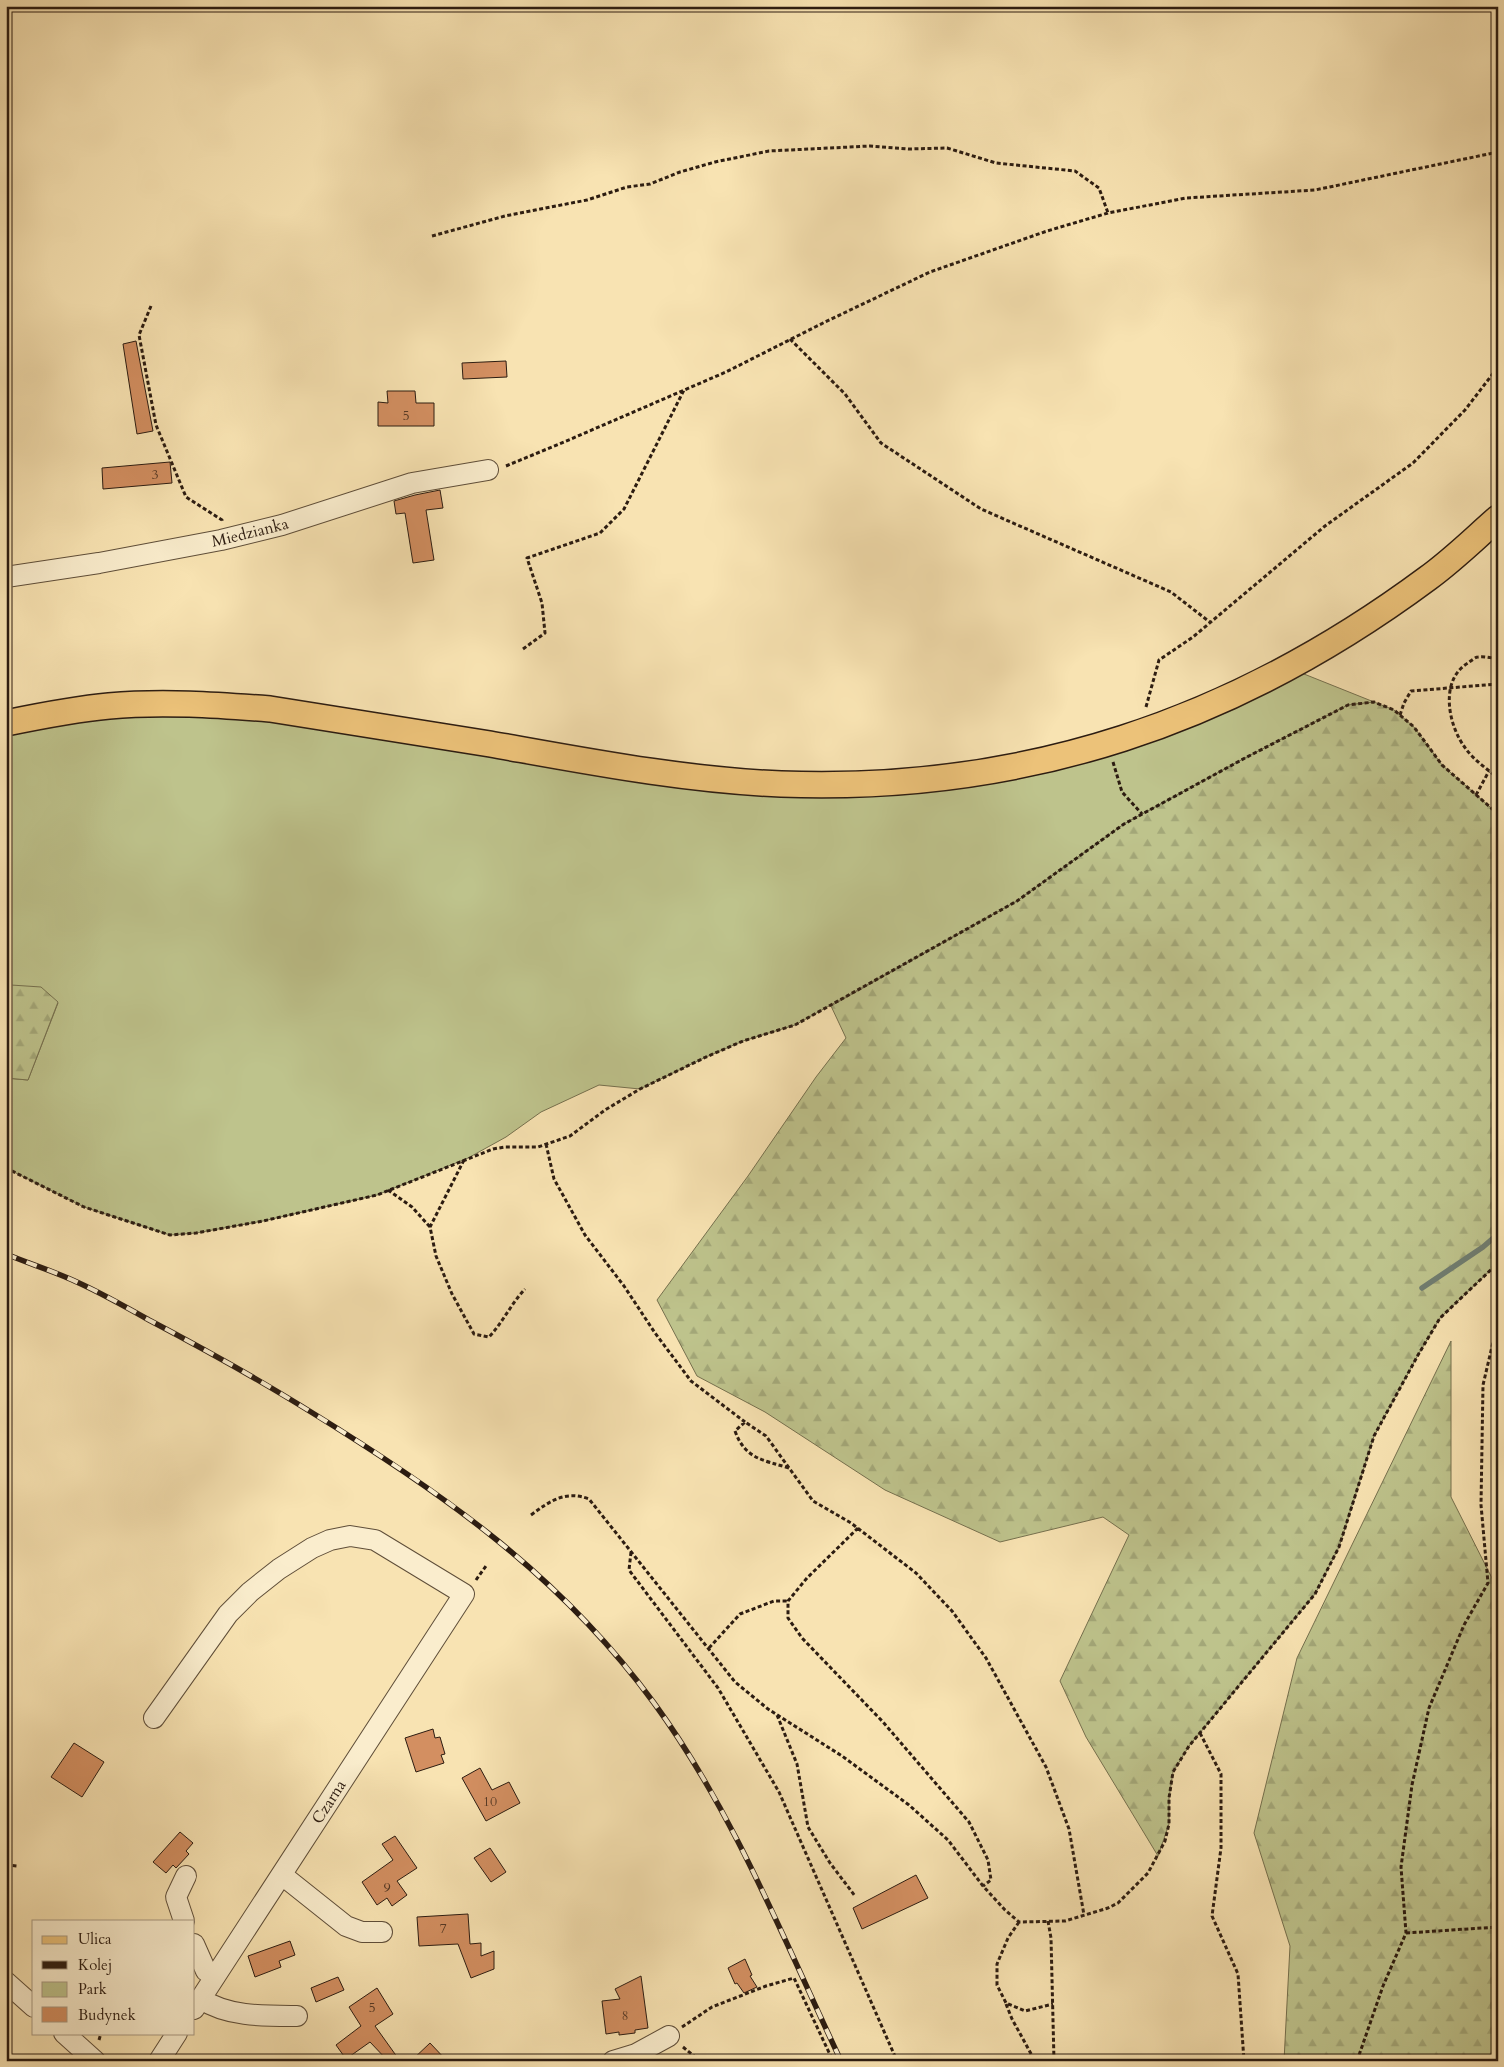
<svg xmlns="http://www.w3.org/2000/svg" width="1504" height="2067" font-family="Cardo,serif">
<defs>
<pattern id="forest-firs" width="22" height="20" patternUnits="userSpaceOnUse" patternTransform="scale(1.25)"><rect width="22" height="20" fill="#bec38c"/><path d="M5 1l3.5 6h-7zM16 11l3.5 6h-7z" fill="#a3a778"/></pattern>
</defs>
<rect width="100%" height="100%" fill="#f8e3b2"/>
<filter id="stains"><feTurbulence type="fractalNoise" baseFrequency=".004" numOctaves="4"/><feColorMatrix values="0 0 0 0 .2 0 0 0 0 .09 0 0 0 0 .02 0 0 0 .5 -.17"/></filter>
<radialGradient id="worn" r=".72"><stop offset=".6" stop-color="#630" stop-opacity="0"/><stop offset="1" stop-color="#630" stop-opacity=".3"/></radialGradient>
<!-- green -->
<path fill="#bec38c" stroke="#75704e" d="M1289,668L1374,702L1348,705L1245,758L1124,824L1017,901L795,1025L743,1041L706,1057L640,1089L599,1085L541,1112L506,1137L468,1158L377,1195L263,1221L196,1233L170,1235L84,1207L6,1168V1078L28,1080L58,1003L11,985L6,986V723L177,704L705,778L1016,767Z"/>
<!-- forest -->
<path fill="url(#forest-firs)" stroke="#75704e" d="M1374,702L1394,710L1414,727L1442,765L1498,814V1263L1440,1318L1418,1355L1374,1436L1339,1547L1315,1594L1189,1746L1173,1772L1169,1798V1824L1158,1856L1086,1737L1060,1681L1129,1535L1103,1517L1000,1542L885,1490L765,1412L697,1376L657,1300L748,1176L816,1077L846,1038L831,1006L1017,901L1124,824L1245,758L1348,705Z
M11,985L41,987L58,1002L28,1080L6,1078V986Z
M1451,1341V1497L1498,1590V2061H1284L1290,1946L1254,1833L1297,1658Z"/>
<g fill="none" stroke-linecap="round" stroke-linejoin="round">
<!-- stream -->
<path stroke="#707d70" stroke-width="5.5" d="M1422,1288L1483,1247L1498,1234"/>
</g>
<!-- building -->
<path fill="#d38f61" stroke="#2c1c11" d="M136,341L153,431L137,434L123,344Z
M506,361L507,377L463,379L462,363Z
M387,391H415L416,403H434V426H378V402L388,403Z
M170,462L172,483L103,489L102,468Z
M440,490L443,508L426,510L434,560L413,563L405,513L396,514L394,501L415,495Z
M433,1729L435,1738L440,1737L445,1754L441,1755L444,1763L416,1772L405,1738Z
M74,1743L104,1762L82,1797L51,1777Z
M480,1768L492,1790L509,1782L520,1803L486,1821L462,1778Z
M180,1832L193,1843L186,1851L189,1854L176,1868L173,1865L166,1873L153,1862Z
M395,1836L417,1868L397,1881L407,1895L392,1906L387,1898L377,1905L362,1882L393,1860L382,1844Z
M490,1848L506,1872L491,1882L474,1858Z
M916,1875L928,1898L862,1929L853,1908Z
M468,1914L470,1944L481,1943V1956L494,1951V1969L471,1978L458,1944L419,1946L417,1917Z
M290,1941L295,1955L279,1961L281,1967L255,1977L248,1956Z
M745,1959L752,1975L750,1976L757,1987L744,1993L737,1983L735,1984L728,1968Z
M641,1976L648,2028L635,2030V2033L619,2035V2032L606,2034L602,2001L620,1999L615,1989Z
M338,1977L344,1990L316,2002L311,1988Z
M377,1988L393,2014L375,2026L400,2061H388L370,2042L346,2059L336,2045L361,2026L349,2007Z
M430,2043L447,2061H411Z"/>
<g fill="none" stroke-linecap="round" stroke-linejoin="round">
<!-- minor casing -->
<g stroke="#5f4e39" stroke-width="22">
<g id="minor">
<path id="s1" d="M6,577L99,563L221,540L282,525L412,483L488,470"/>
<path d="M154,1718L228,1614L250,1592L279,1569L312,1548L330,1540L350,1536L375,1540L464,1594L194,2009"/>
<path d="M282,1875L346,1926L362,1932H382"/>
<path d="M184,1921L176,1897L186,1876"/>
<path d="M194,1944L206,1971L215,1976"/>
<path d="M6,1982L34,2007"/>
<path d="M201,1999C228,2017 265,2016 297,2016"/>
<path d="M64,2033L95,2061"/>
<path d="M159,2061L177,2033"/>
<path d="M613,2061L636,2054L669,2036"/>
</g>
</g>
<!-- major casing -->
<g stroke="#2c1c11" stroke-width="28">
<path id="major" d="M6,723C40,716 75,709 109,706C162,701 217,705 270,709C343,721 417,732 490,744C586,761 683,780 781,784C1024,793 1234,722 1428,578C1453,560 1475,538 1498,518"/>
</g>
<!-- path -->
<path stroke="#2c1c11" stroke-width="3" stroke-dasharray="4 2.5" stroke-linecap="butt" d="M432,236L505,216L587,200L627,187L650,184L680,172L715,162L769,151L870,146L909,149L947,148L996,163L1075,171L1099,188L1108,213
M151,306L139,335L156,425L186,497L222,520V522
M790,339L845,394L881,443L981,509L1171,592L1211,623
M506,466L571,439L726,372L825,322L930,272L1047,231L1108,213L1186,198L1315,190L1498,152
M523,649L545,633L542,603L527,558L600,533L624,509L684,390
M1498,659C1492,658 1484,656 1478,657C1475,657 1471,661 1468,663C1439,680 1448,726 1466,749C1474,760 1487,769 1498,778
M1146,707L1159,660L1193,637L1325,526L1413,463L1465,410L1498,367
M1400,715L1404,703L1411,691L1498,684
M1113,762L1122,792L1142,814
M1476,795L1489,771
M546,1144L554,1179L585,1235L624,1286L655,1333L691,1381L745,1422
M464,1160L430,1227L436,1256L452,1294L474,1334L489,1337C503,1322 511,1304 525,1289
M6,1168L84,1207L170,1235L196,1233L263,1221L377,1195L493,1149L505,1147H538L570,1136L605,1110L640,1089L706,1057L743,1041L795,1025L1017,901L1124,824L1245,758L1348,705L1374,702L1394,710L1414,727L1442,765L1498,814
M388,1190L412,1207L430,1227
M789,1468C763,1460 745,1459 735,1431L745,1422L766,1436L813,1501L851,1523L916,1573L952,1611L986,1658L1046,1767L1069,1829L1084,1915
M531,1515C550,1501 565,1490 589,1499L735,1682L768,1709L842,1756L909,1805L948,1840L983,1886L1005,1910L1019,1922L1065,1921L1108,1908L1118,1903L1148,1873L1165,1841L1169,1824V1798L1173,1772L1189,1746L1315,1594L1339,1547L1374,1436L1418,1355L1440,1318L1498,1263
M858,1528L807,1578L788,1601V1618L802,1638L883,1722L969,1822L988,1860L991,1880L983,1886
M631,1552L629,1570L718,1688L779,1792L897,2061
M476,1580L486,1566
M709,1648L740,1614L774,1601H788
M777,1715L797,1764L808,1827L830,1863L855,1896
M1200,1733L1221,1774V1848L1212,1916L1238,1974L1244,2061
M6,1865L17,1866
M1048,1921L1051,1938L1054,2061
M1019,1922L1008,1938L997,1964V1985L1006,2003L1025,2011L1053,2004
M1406,1933L1498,1927
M1006,2004L1012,2019L1035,2061
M682,2027L712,2007L766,1986L794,1978L833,2061
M99,2040L101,2033
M683,2047L700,2061
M1357,2061L1383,1986L1406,1933L1401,1867L1412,1785L1429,1708L1464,1625L1488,1583L1481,1505L1483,1385L1498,1321"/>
<!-- minor -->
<use href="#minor" stroke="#faedcd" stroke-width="20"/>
<!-- major -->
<use href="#major" stroke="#ecc279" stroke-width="25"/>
<!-- rail casing -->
<g stroke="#2c1c11" stroke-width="5.5">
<path id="rail" d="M6,1254C30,1264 56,1272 79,1283C103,1294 126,1307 149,1320C204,1349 258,1379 311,1412C444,1494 560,1575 654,1703C733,1811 784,1940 841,2061"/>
</g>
<!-- rail -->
<use href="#rail" stroke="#faedcd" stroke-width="4" stroke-dasharray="11" stroke-linecap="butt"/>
</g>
<g text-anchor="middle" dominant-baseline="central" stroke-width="4" stroke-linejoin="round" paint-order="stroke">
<!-- number labels -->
<g font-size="14" fill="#563925">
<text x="406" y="415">5</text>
<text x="155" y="474">3</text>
<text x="490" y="1801">10</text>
<text x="387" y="1887">9</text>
<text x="443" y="1928">7</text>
<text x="372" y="2007">5</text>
<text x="625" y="2015">8</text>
</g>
<!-- street labels -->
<g font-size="16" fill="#2c1c11" stroke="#faedcd">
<text stroke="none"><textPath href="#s1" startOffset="248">Miedzianka</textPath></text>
<text transform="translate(329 1802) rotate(-57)">Czarna</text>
</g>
</g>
<!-- margin -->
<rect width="1504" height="2067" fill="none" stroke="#f8e3b2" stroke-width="25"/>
<rect x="8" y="8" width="1489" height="2052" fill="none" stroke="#2c1c11" stroke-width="2.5"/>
<rect x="12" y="12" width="1479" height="2042" fill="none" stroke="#2c1c11"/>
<!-- legend -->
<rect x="32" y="1920" width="162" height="115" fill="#faedcd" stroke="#a89982"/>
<rect x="42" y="1936" width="25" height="8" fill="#ecc279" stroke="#a89982"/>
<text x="78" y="1944" font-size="15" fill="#2c1c11">Ulica</text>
<rect x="42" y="1961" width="25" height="8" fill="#2c1c11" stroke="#a89982"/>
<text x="78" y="1970" font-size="15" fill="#2c1c11">Kolej</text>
<rect x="42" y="1982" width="25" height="15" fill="#bec38c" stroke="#a89982"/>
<text x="78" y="1994" font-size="15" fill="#2c1c11">Park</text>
<rect x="42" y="2007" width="25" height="15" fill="#d38f61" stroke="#a89982"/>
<text x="78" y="2020" font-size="15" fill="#2c1c11">Budynek</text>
<rect width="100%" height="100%" filter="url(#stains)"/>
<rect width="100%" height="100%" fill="url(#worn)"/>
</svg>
